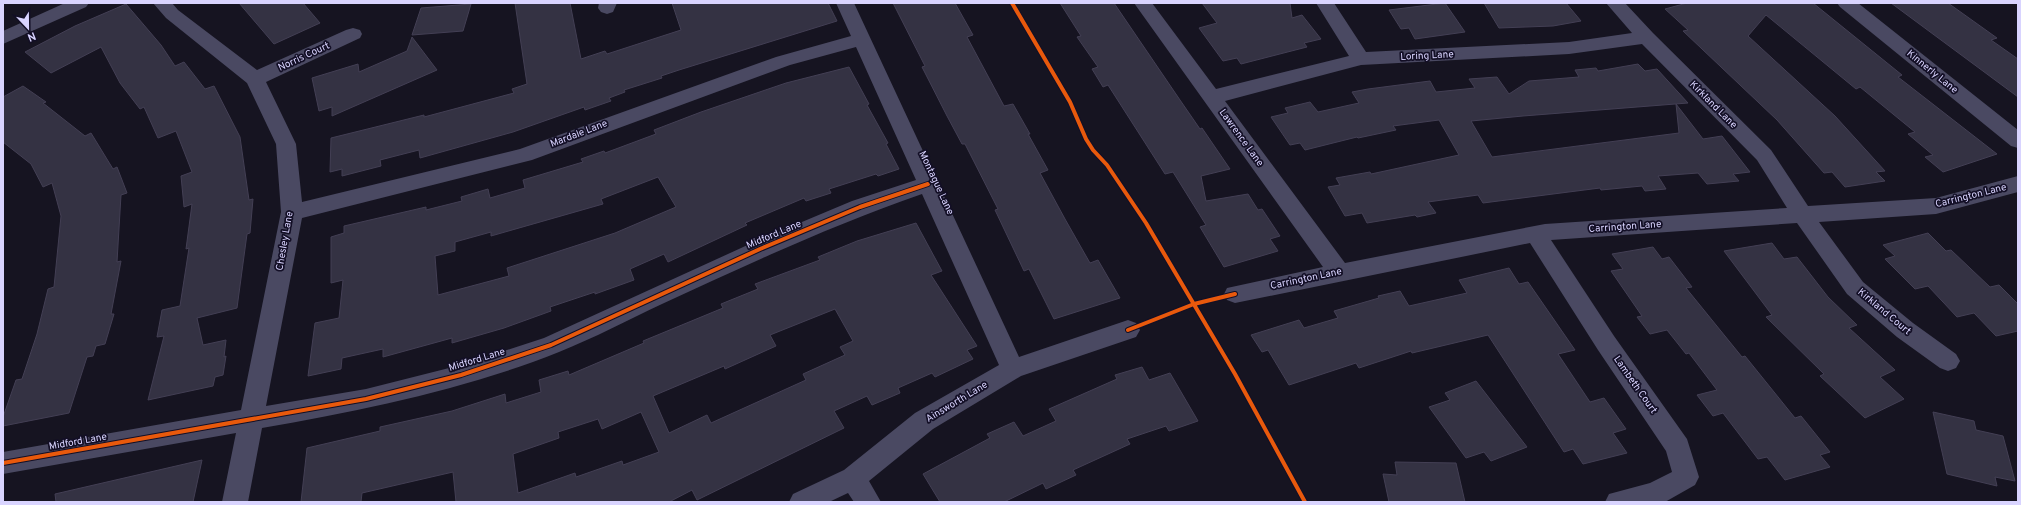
<svg xmlns="http://www.w3.org/2000/svg" width="2021" height="505" font-family="Overpass,sans-serif">
<rect width="100%" height="100%" fill="#161421"/>
<!-- building -->
<path fill="#343243" stroke="#433f54" fill-rule="evenodd" d="M239,3H303L320,23L274,44Z
M515,3H570L581,59L605,51L607,54L681,30L672,3H828L837,21L679,70L661,76L662,78L624,90L625,92L609,98L611,101L585,110L584,107L513,132L420,158L419,150L380,160L381,166L342,176V169L330,172L331,138L424,115V117L514,93L512,89L527,84Z
M893,3H955L973,35L967,37L1004,106L1013,104L1030,134H1028L1048,170L1040,173L1065,219L1090,263L1098,260L1120,298L1054,319L1029,269L1024,271L995,210L998,209L965,144H962L947,116L922,67L925,66Z
M1060,3H1114L1180,100L1200,129L1202,128L1230,169L1201,176L1206,201L1248,194L1258,210L1262,209L1280,236L1270,239L1278,251L1224,267L1200,227L1206,225L1173,172L1165,174L1108,85L1103,87L1092,69L1098,67L1077,37L1081,36Z
M1202,3H1290L1292,18L1302,15L1321,39L1304,43L1307,47L1241,64L1237,58L1223,61L1199,28L1217,23Z
M1445,3L1465,32L1415,39L1409,28L1401,29L1389,10Z
M1484,3H1566L1581,21L1553,26L1499,28Z
M1687,3H1813L1902,75L1898,77L1997,154L1943,172L1925,157L1933,155L1908,134L1915,132L1860,87L1856,89L1766,15L1748,36L1835,116L1885,171L1876,172L1885,181L1845,187L1832,172L1824,173L1777,120L1683,31L1688,30L1665,9Z
M1891,3H1948L1997,38L1991,40L2018,59V97Z
M126,4L161,45L175,66L184,62L205,89L214,86L240,137L249,200L253,199L250,233L247,234L237,308L197,318L203,345L226,340L224,357L226,356L223,375L215,377L213,386L148,400L164,336L157,337L162,310L180,306L189,248L186,249L192,204L184,207L181,176L192,172L176,131L158,138L144,107L140,109L120,83L101,47L51,73L25,52L75,26Z
M471,4L463,31L412,35L421,8Z
M412,37L437,70L332,116V107L319,111L312,78L358,64L359,72L407,51Z
M1638,64L1645,71L1657,69L1688,103L1523,116L1471,121L1492,157L1679,133L1676,104L1703,139L1722,136L1750,172L1733,174L1739,181L1707,184L1698,173L1658,176L1666,189L1645,191L1642,186L1601,190L1600,188L1483,203L1478,195L1428,202L1436,213L1417,217L1415,215L1367,223L1362,213L1345,216L1328,187L1340,185L1336,178L1370,172L1371,174L1459,155L1439,120L1393,126L1396,130L1358,138L1357,137L1305,150L1300,143L1290,145L1271,117L1288,113L1285,108L1310,102L1318,112L1359,103L1352,92L1368,89L1430,81L1436,92L1475,88L1469,79L1497,77L1509,94L1529,81L1579,77L1575,70L1596,68L1598,71Z
M849,67L869,104L867,105L888,143L886,144L899,169L878,176L876,174L829,189L831,193L806,201L804,198L745,223L747,225L668,262L664,254L630,269L634,280L595,294V292L550,307L551,311L504,328L452,343V338L383,357V349L342,358L341,369L308,376L315,323L339,318L343,280L331,283V237L344,233V226L426,207V210L462,201L461,197L488,189L490,198L525,188L523,180L583,162L581,159L604,151L605,153L656,134L654,130L701,112L786,83ZM658,177L676,207L615,233L507,268L509,276L438,295L435,256L455,251V242L491,232V236L603,204L601,199Z
M23,86L46,102L43,103L85,136L91,133L113,169L117,167L127,193L121,195L117,262L121,261L111,314H114L105,344L96,346L93,356L87,357L69,413L3,426V417L16,380L22,379L37,334L48,289L54,287L61,216L52,183L43,187L31,164L3,142V97Z
M916,223L942,271L931,275L977,346L967,350L973,359L935,377L932,373L898,388L900,393L872,405L867,396L834,411L844,428L697,500L692,490L669,502H456L453,472L362,493L361,502H301L307,448L380,431V427L452,411L505,394L506,403L541,392L539,380L568,371L569,375L644,343L643,341L723,308L721,304L758,289L755,284L820,260L818,257L857,241ZM835,309L853,341L840,347L845,355L803,374L806,380L711,423L707,415L669,433L653,396L724,366L725,369L776,346L770,335ZM641,412L659,452L623,465L622,461L576,477L575,473L518,493L513,454L559,438L558,432L598,419L602,429Z
M1928,233L1946,251L1951,250L1990,287L1999,285L2018,304V331L1996,336L1974,313L1957,317L1928,286L1915,289L1885,259L1895,256L1883,245Z
M1772,243L1784,259L1797,257L1828,297L1857,325L1849,328L1895,370L1880,377L1904,399L1865,418L1820,376L1824,374L1766,317L1772,315L1724,251Z
M1653,247L1662,259L1669,257L1692,287L1686,288L1742,357L1745,356L1795,418L1801,416L1830,452L1820,455L1830,467L1785,480L1767,457L1758,459L1723,413L1713,416L1697,395L1717,390L1689,353L1686,354L1667,330L1650,334L1637,317L1642,316L1611,271L1623,269L1612,254Z
M1509,268L1519,284L1528,282L1575,350L1558,354L1590,402L1604,398L1626,429L1613,433L1627,453L1583,464L1573,449L1564,452L1488,335L1412,353L1411,351L1359,368L1356,363L1289,385L1268,350L1262,352L1251,335L1299,320L1304,328L1338,318L1334,311L1379,298L1378,296L1400,291L1409,306L1467,293L1459,280Z
M1142,367L1149,380L1170,373L1198,421L1169,431L1166,426L1127,439L1130,444L1073,470L1076,475L1046,489L1043,483L1004,502H940L923,474L990,438L987,434L1014,422L1023,436L1056,421L1049,409L1117,379L1115,375Z
M1476,381L1527,447L1491,461L1484,452L1466,458L1429,407L1450,400L1445,393Z
M1933,412L1974,421L1976,430L2003,436L2015,481L1995,477L1997,486L1947,474Z
M202,460L193,502H56L55,494Z
M1395,462L1456,463L1465,502H1389L1383,474L1397,475Z"/>
<g fill="none" stroke-linecap="round" stroke-linejoin="round">
<!-- minor -->
<path fill="#4a4962" fill-rule="evenodd" d="M65,3H89L86,7L3,44V31Z
M153,3H172L178,10L257,70L346,30L353,28L360,30L362,34L360,38L266,82L296,144L302,202L520,149L776,57L851,36L836,3H854L1019,357L1128,320L1136,323L1140,330L1136,337L1021,376L933,429L869,481L881,502H854L848,493L829,502H789L793,494L844,470L915,413L999,365L922,194C833,225 748,264 662,304C628,320 594,338 559,352C464,390 363,410 262,428L248,502H222L236,433L3,474V452L241,410L281,212L276,144L247,83L166,18ZM856,47L916,180L852,201L752,243L544,338L461,365L366,389L266,406L302,218L532,160L790,65Z
M599,3H617L613,12L607,14L601,12L598,8Z
M1134,3H1152L1216,89L1349,56L1316,3H1334L1366,52L1569,42L1632,33L1606,3H1625L1653,33L1771,150L1808,206L1936,198L2018,176V192L1936,214L1819,222L1863,282L1913,323L1956,354L1960,361L1956,368L1948,371L1940,368L1897,337L1847,294L1797,223L1551,240L1614,336L1687,439L1699,477L1695,485L1665,502H1605L1609,494L1650,483L1672,472L1666,451L1598,350L1530,243L1235,303L1227,300L1224,294L1227,288L1323,267ZM1642,44L1757,160L1787,208L1545,224L1345,263L1225,101L1361,65L1569,54Z
M1837,3H1858L2018,130V148L2011,146L1840,7Z"/>
<!-- cycleway casing -->
<g stroke="#130f26" stroke-width="6">
<path id="cycleway" d="M1012,3L1070,102L1086,139L1093,150L1107,165L1146,223L1235,374L1305,502
M1128,330L1194,304L1235,294
M3,463L366,399L461,375L551,345L760,249L860,207L928,184"/>
</g>
<!-- cycleway -->
<use href="#cycleway" stroke="#e8590c" stroke-width="4"/>
</g>
<g text-anchor="middle" dominant-baseline="central" stroke-width="3.5" stroke-linejoin="round" paint-order="stroke">
<!-- street labels -->
<g font-size="10" fill="#d9d4ff" stroke="#130f26">
<text transform="translate(1427 56) rotate(-3)">Loring Lane</text>
<text transform="translate(304 57) rotate(-25)">Norris Court</text>
<text transform="translate(1932 72) rotate(39)">Kinnerly Lane</text>
<text transform="translate(1713 105) rotate(45)">Kirkland Lane</text>
<text transform="translate(579 134) rotate(-21)">Mardale Lane</text>
<text transform="translate(1241 138) rotate(54)">Lawrence Lane</text>
<text transform="translate(936 183) rotate(65)">Montague Lane</text>
<text transform="translate(1971 196) rotate(-14)">Carrington Lane</text>
<text transform="translate(1625 227) rotate(-4)">Carrington Lane</text>
<text transform="translate(774 235) rotate(-23)">Midford Lane</text>
<text transform="translate(285 241) rotate(-80)">Chesley Lane</text>
<text transform="translate(1306 279) rotate(-12)">Carrington Lane</text>
<text transform="translate(1884 312) rotate(40)">Kirkland Court</text>
<text transform="translate(477 360) rotate(-17)">Midford Lane</text>
<text transform="translate(1635 385) rotate(55)">Lambeth Court</text>
<text transform="translate(957 402) rotate(-31)">Ainsworth Lane</text>
<text transform="translate(78 442) rotate(-10)">Midford Lane</text>
</g>
</g>
<!-- border -->
<rect width="2021" height="505" fill="none" stroke="#d9d4ff" stroke-width="8"/>
<!-- north arrow -->
<g transform="translate(28 28) rotate(158)" stroke="#130f26" stroke-width="3" paint-order="stroke">
<path d="M0-3L7 15L0 10L-7 15Z" fill="#d9d4ff"/>
<text y="-6" font-size="11" font-weight="bold" text-anchor="middle" fill="#d9d4ff">N</text>
</g>
</svg>
